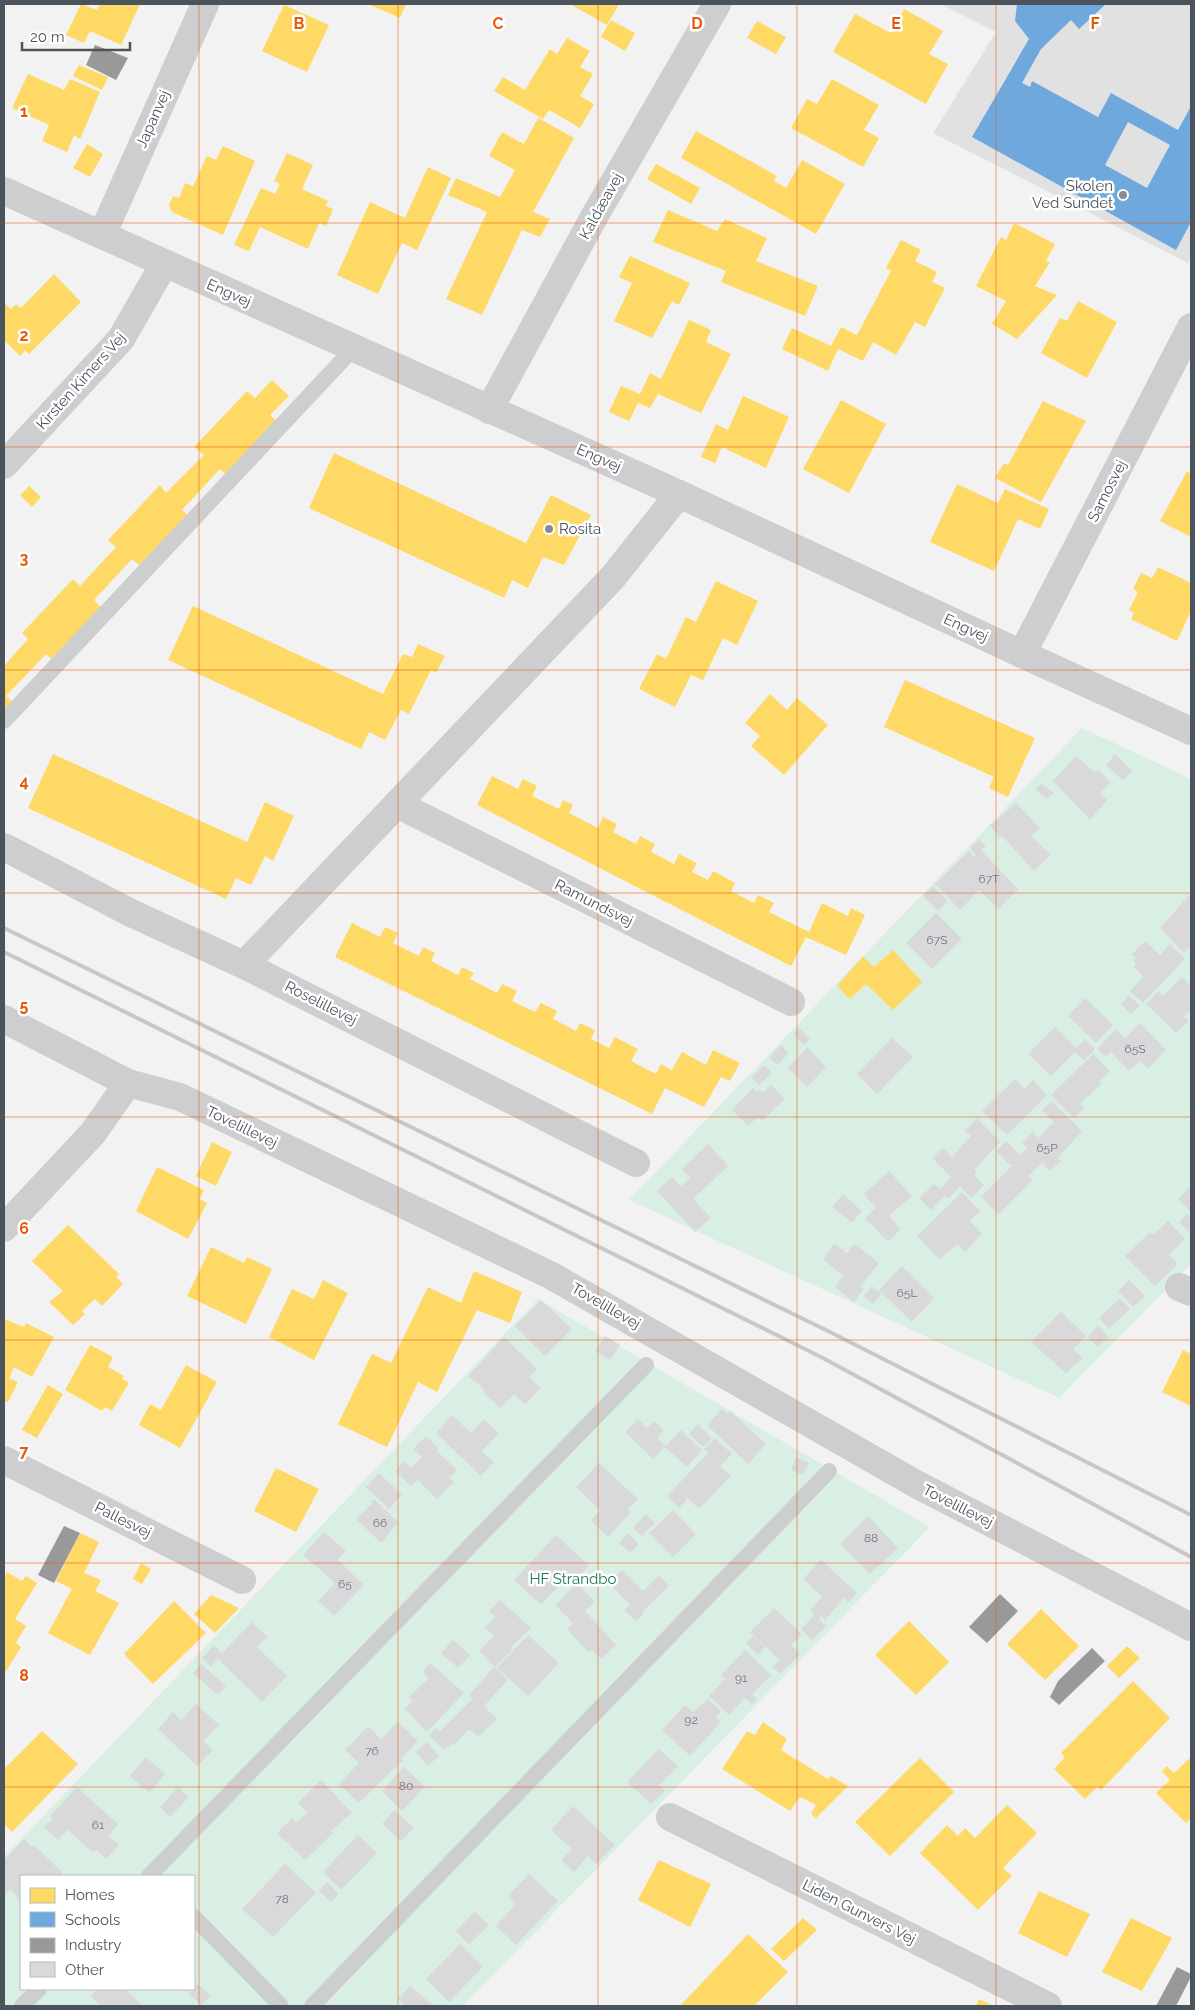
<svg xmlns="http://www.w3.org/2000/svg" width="1195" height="2010" font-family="Raleway,sans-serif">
<rect width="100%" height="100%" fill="#f3f2f2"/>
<!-- education -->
<path fill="#e1e1e2" d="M941,4H1191V257L1188,263L933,133L996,32Z"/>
<!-- green -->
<path fill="#daefe3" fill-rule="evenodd" d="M1082,728L1191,779V1264L1059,1398L629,1200Z
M538,1299L930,1527L463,2006H4V1857ZM21,1876H194V1989H21Z"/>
<!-- homes -->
<path fill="#ffd966" d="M81,4L97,10L100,4H140L121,45L90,31L84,43L66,35Z
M368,4H406L400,18Z
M570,4H619L607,25Z
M284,5L329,25L307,72L262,51Z
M904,9L943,31L929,54L948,64L926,104L833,52L855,14L891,33Z
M611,20L635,33L625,51L601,37Z
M757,21L786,37L776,54L747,38Z
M567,38L590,51L580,67L593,74L580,96L594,104L580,128L549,110L543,119L494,91L503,77L525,90L550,49L557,54Z
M79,65L108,77L102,90L73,76Z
M28,74L64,90L70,79L100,92L80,139L74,135L67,152L42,141L49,125L12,108Z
M832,79L879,105L864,130L879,138L863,167L791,128L807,99L817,104Z
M538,118L574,138L533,212L550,219L540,237L522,230L482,315L446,299L487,212L448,195L456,178L500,197L515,170L489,156L502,132L524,144Z
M696,131L777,176L774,181L786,188L802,160L845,184L816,234L681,158Z
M87,144L103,154L90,177L73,168Z
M223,146L255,161L223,235L172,212L169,205L173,196L179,198L185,183L193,186L207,156L216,160Z
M287,153L313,165L302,189L328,201L326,206L333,209L326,226L319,223L308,249L260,227L249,251L234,245L261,188L275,194L280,184L274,181Z
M656,164L700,188L691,204L647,179Z
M428,167L451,178L417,250L402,243L378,294L337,275L370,202L405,218Z
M668,210L717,231L725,219L767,238L756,261L818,286L805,316L721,282L726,271L653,242Z
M1014,223L1055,244L1046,261L1050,262L1035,286L1057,295L1017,339L992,324L1006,301L976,286L1001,237L1006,240Z
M901,240L921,250L915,261L937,272L932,282L945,288L925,327L915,322L896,355L873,342L863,361L838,349L828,371L782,349L792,328L831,346L841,327L857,335L891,271L886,268Z
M630,256L690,283L679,305L672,301L652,338L614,321L632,283L619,277Z
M54,274L81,302L29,354L25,350L20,356L4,340V303L11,309L16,304L21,308Z
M1078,301L1117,322L1087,378L1041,353L1060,318L1067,321Z
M689,320L711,330L706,342L731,354L701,413L658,394L650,408L638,403L629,421L609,412L621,386L640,394L650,373L661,379Z
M272,380L289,396L270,415L278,422L227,476L220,469L182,510L188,515L140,566L132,559L94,600L103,609L54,661L46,654L6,696L13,702L4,712V666L28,639L22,633L73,579L80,586L116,547L108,540L160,485L166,493L204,455L194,447L247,391L255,398Z
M743,396L789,417L766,468L722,447L715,463L701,457L716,424L728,430Z
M841,400L886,424L849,493L803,469Z
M1043,401L1086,421L1041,502L995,478L1004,463L1008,465Z
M334,453L526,543L551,495L591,515L564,565L543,557L528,588L512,580L504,598L309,508Z
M1187,471L1191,474V537L1160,521Z
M957,484L998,503L1005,489L1049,509L1040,529L1018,519L994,571L930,542Z
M29,486L41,497L32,507L20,495Z
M1158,567L1191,583V611L1177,641L1131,619L1134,613L1129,610L1138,592L1133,589L1141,573L1152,578Z
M716,581L758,601L737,645L723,638L703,680L691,675L675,707L639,689L657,654L666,659L686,617L696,622Z
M193,606L383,694L403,654L412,657L418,644L445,656L436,673L431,670L409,714L401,710L385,740L369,732L361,749L168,660Z
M905,680L1035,738L1008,797L989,788L994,777L884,727Z
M770,694L787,710L797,698L828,725L784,775L751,746L760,736L745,723Z
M53,754L247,842L265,802L294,816L273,861L265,856L251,885L236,878L226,899L28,808Z
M492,776L518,789L523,779L537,786L532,796L559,809L563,800L573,805L569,813L598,828L603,817L617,824L613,832L636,844L640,836L655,844L651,852L674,864L679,854L697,863L692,872L708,880L713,871L735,883L731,891L754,903L758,895L774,903L769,912L809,932L822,903L848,916L851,908L865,915L846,955L806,937L791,966L477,805Z
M352,923L380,937L385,927L398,933L393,943L419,956L423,947L435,953L431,961L458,975L462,967L474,973L470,979L497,993L502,984L517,991L512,1001L535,1012L541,1003L557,1011L553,1019L576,1031L580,1023L595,1030L591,1039L609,1048L615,1037L638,1049L631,1061L656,1074L661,1064L672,1070L682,1052L706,1065L713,1050L740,1063L730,1081L721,1077L704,1107L665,1088L652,1114L335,957Z
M893,950L922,982L893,1010L866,984L850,999L837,986L863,956L874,967Z
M212,1142L232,1152L216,1186L196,1176Z
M157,1167L204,1190L200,1199L207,1203L188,1239L136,1211Z
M68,1225L119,1274L116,1277L123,1284L102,1306L95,1299L82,1311L85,1314L73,1325L49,1302L63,1291L32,1261Z
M211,1247L244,1263L247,1257L272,1269L246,1324L187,1296Z
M474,1271L522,1292L510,1323L477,1310L437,1392L418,1382L387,1447L338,1424L372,1354L391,1363L428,1287L461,1303Z
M323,1280L348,1293L314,1360L269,1337L292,1289L314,1299Z
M4,1319L24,1327L26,1323L54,1337L32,1377L14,1367L9,1378L18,1382L8,1402L4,1401Z
M90,1345L113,1357L108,1367L124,1376L122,1379L129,1383L112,1411L105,1407L102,1411L65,1390Z
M1183,1350L1191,1354V1406L1162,1392Z
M186,1365L217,1382L180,1448L139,1425L150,1404L161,1410Z
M48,1385L63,1394L37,1438L22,1430Z
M276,1468L319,1489L296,1532L254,1511Z
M80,1533L99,1542L84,1573L101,1580L95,1591L119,1603L90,1655L48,1633L72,1589L56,1581Z
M141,1563L151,1569L142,1584L133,1579Z
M7,1572L22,1581L26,1576L37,1583L15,1619L26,1626L16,1643L21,1647L5,1673L4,1579Z
M211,1595L239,1608L215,1633L194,1614Z
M174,1601L206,1633L153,1684L124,1654Z
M1041,1609L1079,1646L1045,1680L1007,1644Z
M909,1621L949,1662L916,1695L875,1655Z
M1127,1646L1140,1658L1119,1678L1107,1666Z
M1133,1681L1170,1718L1101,1790L1097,1787L1085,1799L1054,1769L1065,1757L1061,1753Z
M763,1722L787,1739L781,1750L828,1779L831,1776L848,1786L816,1818L811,1814L816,1805L800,1797L790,1811L722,1769L747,1731L755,1735Z
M42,1731L78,1764L12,1832L4,1824V1769Z
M1191,1757V1818L1186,1823L1156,1793L1170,1780L1162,1771L1167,1766L1174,1773Z
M920,1758L954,1792L890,1856L855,1822Z
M1007,1805L1037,1833L1003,1868L1012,1876L978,1910L920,1853L947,1825L958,1836L965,1828L975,1838Z
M659,1860L711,1884L690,1927L638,1900Z
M1039,1891L1090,1914L1067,1957L1018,1933Z
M803,1918L817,1930L784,1961L771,1949Z
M1131,1918L1172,1938L1142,1991L1102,1972Z
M748,1934L788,1972L754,2006H680Z
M979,1999L994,2006H976Z"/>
<!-- schools -->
<path fill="#6fa8dc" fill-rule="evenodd" d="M1017,4H1106L1079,29L1071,20L1041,49L1022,83L1030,87L1032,81L1098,117L1111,93L1178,130L1191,106V222L1176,250L972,137L1029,39L1015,21ZM1128,122L1170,145L1147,188L1105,165Z"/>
<!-- industry -->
<path fill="#999" d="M95,45L128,58L116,80L86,65Z
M64,1526L80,1533L54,1583L38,1575Z
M1000,1594L1018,1611L987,1643L969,1627Z
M1092,1648L1105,1661L1059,1705L1050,1697L1058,1681Z
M1177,1967L1191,1974V1977L1176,2006H1156Z"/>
<!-- building -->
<path fill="#d9d9db" d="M1115,754L1132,771L1123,781L1106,765Z
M1076,756L1095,772L1098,770L1111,782L1100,793L1107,800L1090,820L1053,781Z
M1041,783L1054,793L1047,799L1035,790Z
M1016,803L1040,828L1031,836L1051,855L1034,871L1002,836L1000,837L990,826Z
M979,839L986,846L981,850L1018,889L999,909L979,890L960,910L935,884L969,851L974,857L976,855L970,848Z
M933,886L948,901L938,911L923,896Z
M1191,893V946L1184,953L1160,928Z
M936,913L962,939L932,969L906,943Z
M1145,941L1160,955L1170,944L1185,959L1143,1003L1130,991L1143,977L1134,967L1136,964L1133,961L1136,958L1132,954Z
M1182,977L1191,986V1010L1184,1017L1189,1021L1176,1033L1146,1004L1158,991L1163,996Z
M1129,995L1140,1006L1131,1014L1121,1004Z
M1085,998L1113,1025L1096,1043L1068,1016Z
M1140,1023L1166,1050L1148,1069L1140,1061L1129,1071L1111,1052L1106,1057L1097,1049L1116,1029L1125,1038Z
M1055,1027L1076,1048L1085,1039L1095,1049L1084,1060L1075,1052L1051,1076L1028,1054Z
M799,1028L810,1039L804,1045L793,1034Z
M892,1038L913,1057L877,1094L857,1074Z
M781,1045L789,1053L778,1065L769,1058Z
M807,1047L826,1067L807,1087L788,1068Z
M1093,1054L1110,1071L1099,1082L1101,1084L1080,1104L1084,1108L1074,1118L1051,1095Z
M764,1065L772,1073L759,1085L751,1078Z
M1015,1079L1025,1089L1033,1080L1047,1095L1007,1135L982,1111Z
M771,1085L785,1099L762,1121L758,1117L748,1126L732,1110L753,1088L757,1092L759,1089L763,1093Z
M1052,1101L1082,1131L1058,1158L1061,1161L1050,1171L1042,1163L1028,1176L1033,1180L999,1214L981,1197L1013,1165H1010L996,1151L1006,1141L1020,1155L1027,1148L1022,1143L1033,1132L1038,1138L1054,1122L1042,1110Z
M977,1118L1000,1142L974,1170L977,1172L974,1175L984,1185L971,1198L960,1186L948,1199L945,1196L931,1210L919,1198L934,1184L940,1189L951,1177L932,1158L943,1148L952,1157L971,1136L965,1131Z
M708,1144L728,1166L693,1199L711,1218L695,1232L657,1191L672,1177L681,1186L690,1178L682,1169Z
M889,1171L912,1196L889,1216L901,1229L888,1242L865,1218L876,1208L864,1194Z
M1191,1186V1212L1178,1199Z
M962,1192L980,1211L970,1221L982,1234L965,1252L958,1244L939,1259L917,1236Z
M843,1194L862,1211L852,1223L832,1207Z
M1187,1214L1191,1218L1189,1232L1179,1222Z
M1168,1221L1185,1239L1169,1255L1178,1264L1155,1286L1125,1256L1150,1232L1153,1235Z
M834,1243L847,1253L854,1244L879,1263L861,1286L864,1288L854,1302L835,1287L843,1276L823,1259Z
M902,1266L934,1298L912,1322L879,1290Z
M1129,1280L1145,1296L1133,1307L1118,1291Z
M872,1286L882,1294L873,1304L864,1296Z
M1120,1298L1130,1309L1109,1329L1099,1318Z
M541,1300L572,1329L545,1356L515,1326Z
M1061,1312L1086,1336L1073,1349L1083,1358L1066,1373L1031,1342Z
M1098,1326L1109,1337L1098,1347L1087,1337Z
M605,1336L620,1345L610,1360L595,1351Z
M504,1337L537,1369L529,1377L541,1388L525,1405L514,1394L500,1408L483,1392L485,1390L468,1376Z
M722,1409L727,1414L730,1411L766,1444L748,1464L707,1425Z
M452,1415L471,1433L484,1419L499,1433L482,1451L494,1462L481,1476L436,1433Z
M638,1419L647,1428L655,1421L664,1430L657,1438L666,1446L653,1459L625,1432Z
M698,1424L712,1438L703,1447L689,1434Z
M681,1430L702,1450L687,1467L665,1447Z
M426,1436L439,1449L437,1451L457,1470L449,1478L454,1482L437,1499L418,1480L411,1486L395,1471L403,1461L411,1468L422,1457L413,1449Z
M715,1438L732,1454L720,1466L731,1476L699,1509L682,1493L687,1499L679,1508L667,1496L708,1453L704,1449Z
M796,1457L809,1463L803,1475L791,1470Z
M599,1463L638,1499L628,1509L631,1512L608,1537L591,1521L600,1510L576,1487Z
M379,1473L402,1495L389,1509L366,1487Z
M374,1499L399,1523L398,1526L396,1524L381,1543L356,1519L373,1503L371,1502Z
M673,1510L696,1534L673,1557L649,1533Z
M646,1514L655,1523L642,1536L633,1528Z
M868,1516L898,1548L870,1574L840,1544Z
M324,1532L346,1551L338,1560L364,1585L334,1616L318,1601L335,1583L303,1555Z
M628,1533L639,1544L630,1553L619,1543Z
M556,1535L589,1566L575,1581L569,1575L541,1605L514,1580Z
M821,1560L857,1593L849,1602L844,1598L825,1620L821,1616L819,1619L826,1626L812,1640L801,1629L814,1615L811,1612L812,1608L822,1597L803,1579Z
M622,1570L643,1591L659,1576L669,1586L642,1612L644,1614L636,1621L624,1610L630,1605L609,1583Z
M577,1584L595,1601L585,1611L616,1645L601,1659L592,1650L589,1653L567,1629L573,1623L555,1605Z
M500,1600L531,1628L510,1648L512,1650L495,1667L479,1651L494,1636L485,1627L496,1617L489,1611Z
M774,1608L802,1634L791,1645L800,1654L780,1674L772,1667L780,1660L750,1632Z
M252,1622L267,1637L257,1647L287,1676L262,1702L218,1659L211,1667L202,1658L214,1645L222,1653Z
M528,1635L559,1663L528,1696L497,1668Z
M753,1636L765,1647L758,1655L746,1643Z
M453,1640L470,1655L458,1668L441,1653Z
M745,1650L771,1675L752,1694L757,1699L752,1704L745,1698L729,1715L709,1696L725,1679L721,1675Z
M430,1663L464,1693L427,1732L405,1709L413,1701L409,1697L429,1678L422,1672Z
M201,1664L226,1686L218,1695L193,1673Z
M494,1667L508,1680L484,1706L497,1719L478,1737L469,1729L454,1745L452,1743L444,1750L429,1735L436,1728L440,1731L472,1699L469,1695Z
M708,1699L721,1711L716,1717L721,1722L690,1756L662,1730L685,1705L693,1712Z
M196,1704L219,1725L203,1741L213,1750L197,1766L158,1729L173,1712L181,1720Z
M398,1722L418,1741L402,1758L403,1760L359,1803L339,1784L359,1763L345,1750L368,1726L381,1739Z
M427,1742L439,1756L428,1766L416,1752Z
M659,1749L678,1766L659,1785L665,1791L651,1804L627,1782Z
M146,1757L165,1774L149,1793L130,1776Z
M404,1767L425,1787L402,1811L382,1791Z
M321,1780L352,1813L331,1831L333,1833L305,1860L277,1833L292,1818L296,1823L307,1813L298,1803Z
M77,1787L118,1824L109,1836L119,1845L106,1859L96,1850L93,1853L68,1830L58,1840L44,1827L53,1818L50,1816Z
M178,1787L189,1797L170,1817L160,1807Z
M573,1806L615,1845L596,1864L588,1856L574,1872L561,1860L572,1849L551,1830Z
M394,1810L414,1828L401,1841L382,1824Z
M358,1835L377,1853L341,1890L323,1872Z
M24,1839L32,1847L34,1845L63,1873L60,1876H21V1901L10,1889L4,1896V1860Z
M285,1864L316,1893L273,1937L242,1909Z
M529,1874L558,1901L516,1945L496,1926L516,1904L508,1896Z
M327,1882L339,1894L331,1902L319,1891Z
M475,1911L489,1925L469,1944L456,1931Z
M460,1944L483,1967L449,2002L426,1979Z
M196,1983L211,1995L201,2005L188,1993L194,1989Z
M410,1986L434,2006H406L398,1999Z
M97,1989H125L143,2006H101L91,1996Z"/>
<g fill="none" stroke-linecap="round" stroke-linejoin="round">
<!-- service -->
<path stroke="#cdced0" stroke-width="16" d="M4,721L353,349
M149,1876L646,1365
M194,1917L281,2006
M22,2006L39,1989
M312,2006L829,1471"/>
<!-- minor -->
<path stroke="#cdced0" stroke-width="28" d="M102,235L205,4
M489,410L594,217L717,4
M4,465L121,339L164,264
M1022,654L1191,327
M397,804L791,1002
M4,847L131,913L244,965L636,1163
M244,965L613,577L679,494
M4,1019L128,1083L180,1097L552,1276L916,1484L1191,1627
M4,1228L93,1133L128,1083
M1179,1287L1191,1292
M4,1460L242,1580
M670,1817L1048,2006"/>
<!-- tertiary -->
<path stroke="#cdced0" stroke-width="28" d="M4,191L679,494L1022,654L1191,731"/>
<!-- rail -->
<path stroke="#c8c8ca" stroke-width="4" d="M4,928L832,1333L1191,1515
M4,952L821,1357L1191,1557"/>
</g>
<!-- grid -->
<path fill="none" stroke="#e8590c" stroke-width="1" stroke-opacity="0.55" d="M199,4V2006M398,4V2006M598,4V2006M797,4V2006M996,4V2006M4,223H1191M4,447H1191M4,670H1191M4,893H1191M4,1117H1191M4,1340H1191M4,1563H1191M4,1787H1191"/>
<!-- markers -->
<g fill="#868b91" stroke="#fff" stroke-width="2">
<circle cx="1123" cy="195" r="5"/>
<circle cx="549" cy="529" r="5"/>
</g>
<g text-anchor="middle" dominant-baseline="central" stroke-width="5" stroke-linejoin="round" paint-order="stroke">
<!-- number labels -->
<g font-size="12" fill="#70767e">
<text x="989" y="879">67T</text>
<text x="937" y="940">67S</text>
<text x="1135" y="1049">65S</text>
<text x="1047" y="1148">65P</text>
<text x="907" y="1293">65L</text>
<text x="380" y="1523">66</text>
<text x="871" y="1538">88</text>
<text x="345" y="1584">65</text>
<text x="741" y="1678">91</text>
<text x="691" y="1720">92</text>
<text x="372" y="1751">76</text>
<text x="406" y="1786">80</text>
<text x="98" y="1825">61</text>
<text x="282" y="1899">78</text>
</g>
<!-- street labels -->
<g font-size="15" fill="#4b535d" stroke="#fff">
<text transform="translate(153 119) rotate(-66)">Japanvej</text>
<text transform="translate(601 206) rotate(-61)">Kaldæavej</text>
<text transform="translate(229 293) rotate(24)">Engvej</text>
<text transform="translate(81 381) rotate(-48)">Kirsten Kimers Vej</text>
<text transform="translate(599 458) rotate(24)">Engvej</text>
<text transform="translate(1107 491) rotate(-63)">Samosvej</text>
<text transform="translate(966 628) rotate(25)">Engvej</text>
<text transform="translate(594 903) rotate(27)">Ramundsvej</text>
<text transform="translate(321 1003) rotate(27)">Roselillevej</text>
<text transform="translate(242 1127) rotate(26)">Tovelillevej</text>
<text transform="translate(606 1306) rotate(30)">Tovelillevej</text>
<text transform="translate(958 1506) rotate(27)">Tovelillevej</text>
<text transform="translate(123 1520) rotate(27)">Pallesvej</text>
<text transform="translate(859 1912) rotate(27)">Liden Gunvers Vej</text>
</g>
<!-- poi labels -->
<g font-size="15" fill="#4b535d" stroke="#fff" text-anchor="end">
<text x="1113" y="186">Skolen<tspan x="1113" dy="17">Ved Sundet</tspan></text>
<text x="559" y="529" text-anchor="start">Rosita</text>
</g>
<!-- park labels -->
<g font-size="15" fill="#207a52" stroke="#fff">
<text x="573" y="1579">HF Strandbo</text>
</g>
</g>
<g font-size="16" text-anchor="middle" font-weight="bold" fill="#e8590c" stroke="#fff" stroke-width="5" stroke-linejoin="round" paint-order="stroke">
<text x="299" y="29">B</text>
<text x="498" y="29">C</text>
<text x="697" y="29">D</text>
<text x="896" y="29">E</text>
<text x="1095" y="29">F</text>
<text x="24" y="117">1</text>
<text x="24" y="341">2</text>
<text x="24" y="564">3</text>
<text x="24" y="787">4</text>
<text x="24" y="1011">5</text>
<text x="24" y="1234">6</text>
<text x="24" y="1457">7</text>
<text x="24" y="1681">8</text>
</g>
<!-- border -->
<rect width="1195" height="2010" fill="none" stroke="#4b535d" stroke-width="10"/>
<!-- legend -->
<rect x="20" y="1875" width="175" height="115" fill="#ffffff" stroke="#b7babe"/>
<rect x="30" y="1888" width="25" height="15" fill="#ffd966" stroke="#b7babe"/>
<text x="65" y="1900" font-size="15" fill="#4b535d">Homes</text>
<rect x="30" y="1912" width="25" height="15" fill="#6fa8dc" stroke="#b7babe"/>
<text x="65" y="1925" font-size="15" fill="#4b535d">Schools</text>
<rect x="30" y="1938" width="25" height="15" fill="#999999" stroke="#b7babe"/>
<text x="65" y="1950" font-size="15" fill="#4b535d">Industry</text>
<rect x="30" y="1962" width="25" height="15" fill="#d9d9db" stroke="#b7babe"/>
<text x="65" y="1975" font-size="15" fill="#4b535d">Other</text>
<!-- scale -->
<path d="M22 42v8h108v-8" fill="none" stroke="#4b535d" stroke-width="2.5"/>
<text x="30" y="42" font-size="15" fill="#4b535d" stroke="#ffffff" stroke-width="4" paint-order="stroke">20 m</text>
</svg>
